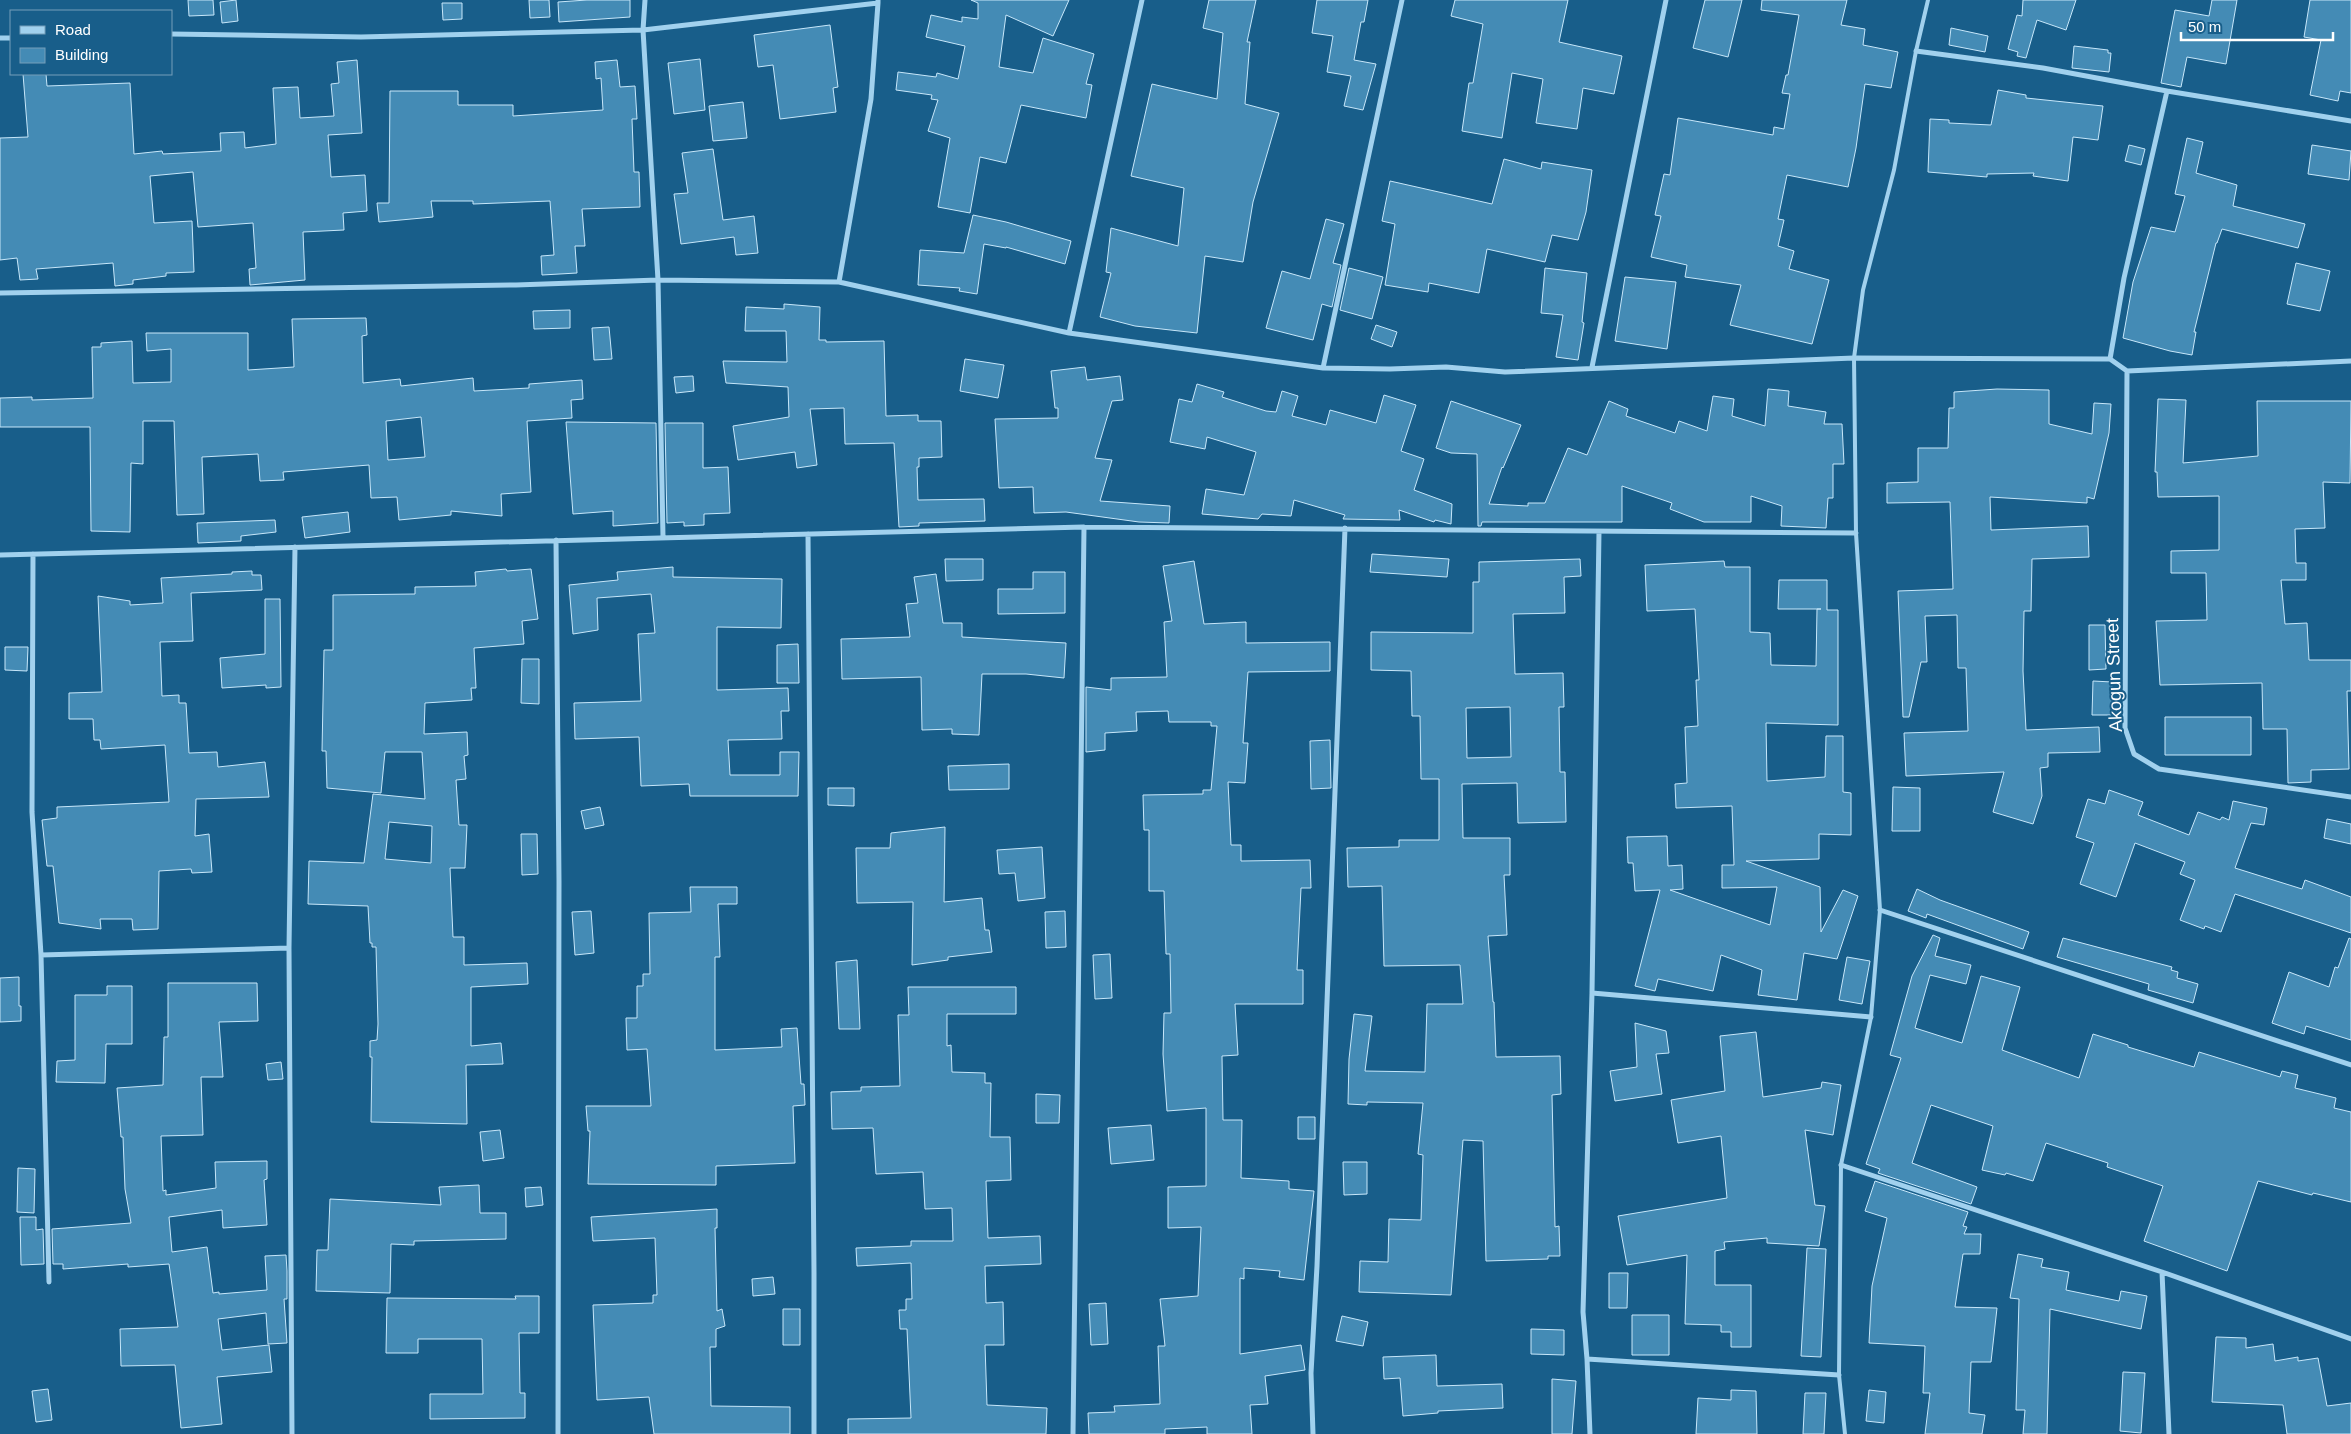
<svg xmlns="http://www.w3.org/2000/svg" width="2351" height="1434" font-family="Helvetica,sans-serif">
<rect width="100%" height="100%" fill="#185e8a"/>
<!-- building -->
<path fill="#448bb5" stroke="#c7e7fa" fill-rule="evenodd" d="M188,0H213L214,15L189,16Z
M236,0L238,21L222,23L220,2Z
M529,0H549L550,17L530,18Z
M587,0H630V17L559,22L558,2Z
M971,0H1069L1053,36L1006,15L999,67L1033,73L1043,38L1094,54L1086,84L1092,85L1086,118L1021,105L1006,163L980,157L970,213L938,207L950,138L928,131L938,100L931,99L932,95L896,90L898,72L936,77L937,73L958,79L965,46L926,37L931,15L962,22V17L978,19V3Z
M1209,0H1256L1247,42H1250L1245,104L1279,113L1253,202L1243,262L1205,256L1197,333L1135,326L1100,317L1111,273L1106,272L1111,228L1178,246L1184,188L1131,176L1152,84L1217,99L1223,33L1203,28Z
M1317,0H1368L1364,22H1361L1354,60L1376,64L1363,110L1344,106L1351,76L1327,72L1333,36L1312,33Z
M1455,0H1568L1559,42L1622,56L1614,94L1583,88L1577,129L1536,123L1543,79L1512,73L1502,138L1462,131L1469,83H1473L1483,24L1451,16Z
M1705,0H1742L1728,57L1693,48Z
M1762,0H1847L1841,25L1865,29L1863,45L1898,52L1891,88L1865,84L1856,148L1848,187L1787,175L1778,219L1784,220L1778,246L1794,251L1789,269L1829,280L1812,344L1730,325L1741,285L1685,277L1687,265L1651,257L1661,216L1655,215L1664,174L1670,175L1678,118L1773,135L1774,127L1784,129L1790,94L1782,93L1786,75H1788L1799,15L1761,10Z
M2023,0H2076L2066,30L2037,20L2026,58L2017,56L2018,52L2008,49L2017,15L2022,16Z
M2212,0H2237L2226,64L2187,57L2181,87L2161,83L2175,10L2209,16Z
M2310,0H2351V93L2340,91L2338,101L2310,95L2321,40L2304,37Z
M442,3H462V19L443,20Z
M830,25L838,87L833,88L836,112L780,119L773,65L758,67L754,35Z
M1951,28L1988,36L1985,52L1949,45Z
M2074,46L2108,50V53H2111L2109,72L2072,68Z
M700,59L705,110L674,114L668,63Z
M357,60L362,133L328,135L331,177L365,175L367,211L343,213L344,230L303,232L305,280L250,285L249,269L256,268L253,223L198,227L193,172L150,176L154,223L192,221L194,272L166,273V276L133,280V284L115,286L113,263L36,269L38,279L20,280L17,258L0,260V138L28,137L23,74H46L47,86L130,83L134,154L162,151L163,154L221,151L220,133L244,132L245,148L276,144L273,88L298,87L300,118L334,116L331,84L339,83L337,62Z
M617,60L620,87L635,86L637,119H632L634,172H639L640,207L582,209L585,246H575L577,273L542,275L541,256L554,255L550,201L473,204V201H431L433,217L379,222L377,203H389L390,91H458V105H513V116L603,110L601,78L596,79L595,62Z
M1998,90L2026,95V98L2103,106L2098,140L2073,137L2068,181L2033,176L2034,173L1987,174V177L1928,172L1930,119L1949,120V123L1991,125Z
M743,102L747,138L713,141L709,106Z
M2187,138L2203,142L2196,173L2237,185L2233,206L2305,224L2298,248L2222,229L2217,243H2216L2194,332H2196L2192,355L2170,351L2123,338L2133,282L2151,227L2175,232L2185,196L2175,194Z
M2129,145L2145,149L2141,165L2125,161Z
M2312,145L2351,151L2349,180L2308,174Z
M713,149L723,220L754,216L758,253L736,255L734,237L681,244L674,194L688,193L682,153Z
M1504,159L1541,169L1542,162L1592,170L1586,212L1578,240L1552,235L1545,262L1487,249L1479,293L1429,283L1428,292L1385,285L1395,224L1382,221L1390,181L1492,204Z
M973,215L1006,222L1071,241L1065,264L1006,247V248L984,244L977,294L959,291L960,288L918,285L920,250L964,253Z
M1326,219L1344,224L1333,263L1341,265L1332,307L1322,304L1313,340L1266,328L1282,271L1310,279Z
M2296,263L2330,271L2320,311L2287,304Z
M1349,268L1383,277L1372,319L1340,310Z
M1545,268L1587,273L1582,322L1584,323L1578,360L1556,357L1563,315L1541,313Z
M1625,277L1676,282L1667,349L1615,341Z
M784,304L820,307L819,340H826V342L884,341L886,416L918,415V421H941L942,457L919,458V467H917L918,500L984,499L985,521L919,523V526L899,527L894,443L845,444L844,408L810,409L817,465L797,468L795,452L738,460L733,426L789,417L788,387L726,383L723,361L787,362L786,331H745L746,307L784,309Z
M570,310V328L534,329L533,311Z
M366,318L367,335L362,336L363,383L400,379L401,386L473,378L474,391L529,388V384L582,380L583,399L571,400L572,418L527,421L531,492L501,494L502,516L451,511V515L399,520L397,497L371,498L369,465L283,472L284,480L260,481L258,454L202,457L204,514L177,515L174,421H143V464L131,463L130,532L91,531L90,427H0V398L32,397V400L93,398L92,347H101V343L132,341L133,383L171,382V349L147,351L146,333H248V370L294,367L292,319ZM421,417L425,457L388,460L386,421Z
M1376,325L1397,332L1392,347L1371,339Z
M609,327L612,359L594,360L592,328Z
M965,359L1004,365L998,398L960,391Z
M1085,367L1087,380L1120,376L1123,400L1112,401L1095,458L1112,460L1100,501L1170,506L1169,523L1139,522L1066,512L1034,513L1033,487L999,488L995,419L1058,418V408H1055L1051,371Z
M693,376L694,391L676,393L674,377Z
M1197,384L1224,392L1222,397L1266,411L1276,412L1282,391L1298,396L1292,416L1326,425L1330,410L1376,423L1384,395L1416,405L1401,451L1424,459L1414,490L1452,504L1451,524L1435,520L1434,522L1399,510L1400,520L1343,519L1345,515L1294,500L1291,516L1262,514L1258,519L1202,514L1206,489L1244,495L1256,452L1207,437L1205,449L1170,442L1179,399L1192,402Z
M1768,389L1789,391L1788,406L1826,412L1824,424H1842L1844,464H1833V498H1828L1826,528L1781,526L1782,506L1751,496V522H1704L1670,509L1672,503L1622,486V522H1482L1481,526H1478L1477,454L1451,453L1436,448L1451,401L1521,425L1503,468L1502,467L1489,504L1528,506V503H1545L1568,448L1587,455L1609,401L1628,409L1626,416L1675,433L1679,421L1707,431L1713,396L1734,399L1732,416L1765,426Z
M1997,389L2049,390V424L2092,434L2094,403L2111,404L2109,433L2094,499L2087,497V503L1990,497L1991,530L2088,526L2089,557L2032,559L2031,611H2024L2023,671L2026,730L2099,727L2100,752L2048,753V767L2040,768L2042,796L2033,824L1993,812L2004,772L1906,776L1904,733L1968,731L1966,668H1958L1957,615L1925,616L1927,662H1921L1909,717H1903L1898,591L1953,589L1950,502L1887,503V483L1918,482V448H1948L1949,408H1954V392Z
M2158,399L2186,400L2183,463L2258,456L2257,401H2351L2350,483L2323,482L2325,528L2295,529L2296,563H2306V580H2281L2285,624L2307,623L2309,660H2351V691H2347L2349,769L2311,770V782L2288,783L2287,729H2263L2262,683L2160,685L2156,621L2207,620L2206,573H2171V551L2219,550V496L2158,497L2157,472H2155Z
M566,422L656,423L658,523L613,526V511L573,514Z
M665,423H703V468L728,467L730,513L704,514V525L684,526V522L667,523Z
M348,512L350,532L305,538L302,517Z
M275,520L276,532L241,536V541L198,543L197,523Z
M1372,554L1449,559L1447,577L1370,572Z
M945,559H983V580L946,581Z
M1580,559L1581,576L1564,577L1565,613L1513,614L1515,674L1563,673L1564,707H1559L1560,772H1565L1566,822L1518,823L1517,783L1462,784L1463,838H1510V875H1504L1507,935L1488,936L1493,1002H1494L1496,1057L1560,1056L1561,1094L1552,1095L1555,1227L1559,1226L1560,1256H1548V1259L1486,1261L1483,1141L1463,1140L1451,1295L1359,1292L1360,1261L1388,1262L1389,1219L1421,1220L1423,1155L1418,1154L1423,1103L1367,1102V1105L1348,1104L1349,1059L1354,1014L1372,1016L1365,1071L1425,1072L1427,1004H1463L1460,965L1384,966L1382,886L1348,887L1347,848L1399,847V840H1439V779H1421L1420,716H1412L1411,671L1371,670V632L1473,633V582H1479V562ZM1510,707L1511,757L1467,758L1466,708Z
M1194,561L1204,624L1246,622V643L1330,642V671L1248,672L1243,743H1248L1245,783L1228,782L1231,845H1241V861L1310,860L1311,888H1301L1297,970H1303V1004H1235L1238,1055L1222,1056L1223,1120H1242L1241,1178L1289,1181V1189L1314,1191L1304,1280L1279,1277L1280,1271L1244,1268V1279L1240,1278V1354L1301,1345L1305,1370L1265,1376L1268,1404L1250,1405L1252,1434H1207V1427L1165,1429V1434H1089L1088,1413L1115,1412L1114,1406L1160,1404L1158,1346H1165L1160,1299L1198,1296L1201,1227L1168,1228V1187L1206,1186V1108L1167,1111L1163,1054L1164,1013H1171L1170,954H1166L1164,891H1149V830H1144L1143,795L1203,794V790H1211L1217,726H1211V722H1169L1168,711L1136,712L1137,731L1105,733V750L1086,752V687L1111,690V678L1167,677L1164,622L1172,621L1163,566Z
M1724,561L1725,567H1750V632L1770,633L1771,665L1816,666L1817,609H1821H1778L1779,580H1827V610H1838V725L1766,723L1767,781L1825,777L1826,736H1843V792L1851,793V835L1819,834V859L1746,861L1820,887L1821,932L1843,890L1858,896L1837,959L1804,953L1797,1000L1758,995L1762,970L1721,955L1713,991L1658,979L1655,991L1635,986L1660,890L1635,891L1633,863H1628L1627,837L1667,836L1668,866L1682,865L1683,889L1670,890L1770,925L1777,887L1722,888V865H1734L1732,806L1676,808L1675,784L1687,783L1685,727L1698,726L1696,680H1699L1695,609L1647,611L1645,565Z
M673,567V577L782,579L781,628L717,627V690L788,688L789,711H781L782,739L728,740L730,775H780V752H799L798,796H690L689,784L641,786L639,737L575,739L574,703L641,701L638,634L655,633L651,594L597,598L598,630L573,634L569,585L618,580L617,572Z
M506,569L507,571L531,569L538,619L522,621L524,644L474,648L476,688H471L472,700L425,703L424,734L467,732L468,755L464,756L466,779L456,780L459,825H467L465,868H450L453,937H464V965L527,963L528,984L471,987V1046L501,1043L503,1064L466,1065L467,1124L371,1122L372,1057H370V1041L377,1040L378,1024L376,947H372V943H370L368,906L308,904L309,861L364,863L373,794L425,799L422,752H385L381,793L327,788L326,751H322L324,650H333V595L415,594V587L476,586L475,572ZM389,822L432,826L431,863L385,859Z
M252,571V575H261L262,590L191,593L193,641L160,642L162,696L179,695V703H186L189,753L217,752L218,767L265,762L269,797L196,799L195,836L209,834L212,872L192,873L191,869L159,871L158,929L133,930L132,919H100L101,929L59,923L53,866H47L42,820L57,818V807L169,802L165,745L101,749L100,740H94L93,719H69V693L102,692L98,596L130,601V605L163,603L161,578L232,574V572Z
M1033,572H1065V613L998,614V589H1033Z
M936,574L943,623H962V637L1066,643L1064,678L1026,674H982L979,735L952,734V729L922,730L921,677L842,679L841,639L910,637L906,604L918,603L914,577Z
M265,599H280L281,687L266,688V685L222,688L220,658L265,654Z
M2089,625H2105L2106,669L2089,670Z
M798,644L799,683H777V645Z
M5,647H28L27,671L5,670Z
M522,659H539V704L521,703Z
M2093,681L2112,682L2111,715H2092Z
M2165,717H2251V755H2165Z
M1330,740L1331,788L1311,789L1310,741Z
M1009,764V789L949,790L948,766Z
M1893,787L1920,788V831H1892Z
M828,788H854V806L828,805Z
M2109,790L2143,802L2138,815L2189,835L2198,812L2220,820L2222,817L2229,820L2233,801L2267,808L2264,825L2251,823L2235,868L2302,889L2305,880L2351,897V933L2235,894L2221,932L2205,926L2204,929L2180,920L2195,880L2180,874L2185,862L2135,843L2116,897L2080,884L2094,843L2076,837L2088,799L2105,804Z
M600,807L604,825L585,829L581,811Z
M2327,819L2351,824V844L2324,838Z
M945,827L944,902L982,898L985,930H989L992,952L948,957V960L912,965L913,902L857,903L856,848H890L891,833Z
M521,834H537L538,874L522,875Z
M1042,847L1045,898L1018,901L1015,873L999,874L997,850Z
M690,887H737V904H718L720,957H715V1050L782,1047L781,1029L797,1028L801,1084H804L805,1105L793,1106L795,1163L716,1166V1185L588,1184L590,1131H588L586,1106H651L647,1049L627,1050L626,1018H637V986H643V974H650L649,913L691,912Z
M1917,889L1940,900L2029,932L2023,949L1927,914L1926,918L1908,911Z
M591,911L594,953L575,955L572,912Z
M1065,911L1066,947L1046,948L1045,912Z
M1933,935L1940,938L1935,956L1971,965L1966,984L1930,975L1915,1028L1962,1043L1981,976L2020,987L2002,1050L2079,1078L2093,1034L2128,1045V1047L2194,1067L2199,1052L2280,1077L2282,1071L2298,1075L2295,1088L2336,1098L2334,1108L2351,1112V1202L2313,1193L2312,1195L2258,1181L2227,1271L2144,1241L2163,1186L2107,1167L2108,1163L2046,1143L2033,1181L2006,1173L2005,1175L1982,1170L1993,1126L1931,1105L1912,1163L1977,1187L1971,1204L1878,1173L1880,1169L1866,1164L1901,1058L1890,1055L1912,976Z
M2063,938L2172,967L2171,970L2178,972L2177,978L2198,984L2193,1003L2148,990L2149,984L2057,957Z
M2349,938L2351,939V1040L2306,1026L2304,1034L2272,1023L2289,972L2329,987L2335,967L2338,968Z
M1110,954L1112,998L1095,999L1093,955Z
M1847,957L1870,961L1862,1004L1839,1000Z
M857,960L860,1029H839L836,962Z
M19,977V1006H21V1021L0,1022V978Z
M168,983H257L258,1021L219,1022L223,1077H201L203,1135L161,1136L163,1191L166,1190V1195L216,1188L215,1162L267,1161V1179L264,1180L267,1225L223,1228L222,1210L169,1217L172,1252L207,1247L213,1293L219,1292V1294L267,1290L265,1256L286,1255L287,1271V1299H284L287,1343L268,1344L266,1313L218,1319L222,1350L269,1345L272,1372L217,1377L222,1424L181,1428L175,1365L121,1366L120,1329L178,1327L169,1264L128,1267V1264L63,1269V1264H53L52,1229L131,1223L125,1189L123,1137H121L117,1088L163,1085L164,1037H168Z
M107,986H132V1044H106L105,1083L56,1082L57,1061L75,1060V995H107Z
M908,987H1016V1014H947V1046L951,1045L952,1072L985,1073V1083H991L990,1137H1010L1011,1180L986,1181L988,1238L1040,1236L1041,1264L985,1266L986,1303L1003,1302L1004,1345H985L987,1405L1047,1408L1046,1434H848V1419L911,1418L907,1329H900L899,1310H906V1299H912L911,1263L857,1266L856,1248L911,1246V1241H953L952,1208L925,1209L923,1172L876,1174L873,1128L832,1129L831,1092L861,1091V1087L900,1086L898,1015H909Z
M1635,1023L1666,1031L1669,1053L1656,1054L1662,1094L1615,1101L1610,1071L1637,1067Z
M1756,1032L1763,1097L1821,1088L1822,1082L1841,1085L1833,1135L1805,1130L1815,1205L1825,1206L1819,1246L1767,1243V1238L1724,1242L1725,1249L1715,1251V1285H1751V1347H1731V1332H1721V1325L1685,1324L1687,1255L1627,1265L1618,1216L1727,1198L1721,1136L1678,1143L1671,1100L1725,1091L1720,1036Z
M281,1062L283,1079L268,1080L266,1064Z
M1036,1094L1060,1095L1059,1123H1036Z
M1298,1117H1315V1139H1298Z
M1151,1125L1154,1160L1111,1164L1108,1128Z
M500,1130L504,1158L483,1161L480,1132Z
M1343,1162H1367V1194L1344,1195Z
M18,1168L35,1169L34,1213L17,1212Z
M1875,1181L1968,1212L1963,1226L1967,1227L1964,1234H1981L1980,1254H1963L1955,1307L1997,1308L1991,1362H1971L1969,1413L1985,1415L1982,1434H1925L1930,1393H1923L1925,1346L1869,1343L1872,1286L1887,1218L1865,1211Z
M479,1185L480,1213H506V1239L414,1241V1245L391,1244L390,1293L316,1291L317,1250H328L330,1199L441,1205L439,1187Z
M541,1187L543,1205L526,1207L525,1188Z
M717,1209V1228H715L717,1311L722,1309L725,1326L716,1329V1347H710L711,1406L790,1407V1434H654L649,1397L597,1400L593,1305L653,1303V1295H657L655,1238L593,1241L591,1217Z
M20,1217H36V1230L43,1229L44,1264L21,1265Z
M1807,1248L1826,1249L1821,1357L1801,1356Z
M2018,1254L2043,1259L2041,1267L2069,1272L2066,1290L2119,1301L2121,1291L2147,1296L2141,1329L2050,1309L2047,1434H2023L2025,1410H2016L2019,1299L2010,1298Z
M1609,1273H1628L1627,1308H1609Z
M773,1277L775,1294L753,1296L752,1279Z
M515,1296H539V1333H519L520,1393H525V1418L430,1419V1394H483L482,1339H418V1353H386L387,1298L516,1299Z
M1106,1303L1108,1344L1091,1345L1089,1304Z
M783,1309H800V1345H783Z
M1632,1315H1669V1355H1632Z
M1342,1316L1368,1322L1363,1346L1336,1341Z
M1531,1329L1564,1330V1355L1531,1354Z
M2216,1337L2246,1338V1348L2273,1344L2275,1361L2298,1357V1361L2318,1358L2327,1406L2351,1403V1434H2287L2283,1405L2212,1402Z
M1436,1355L1437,1386L1502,1384L1503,1408L1438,1411V1413L1403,1416L1400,1378L1384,1379L1383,1357Z
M2123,1372L2145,1373L2141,1433L2120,1431Z
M1552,1379L1576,1381L1572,1434H1552Z
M48,1389L52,1420L36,1422L32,1391Z
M1731,1390L1756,1391L1757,1434H1696L1698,1398L1731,1400Z
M1869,1390L1886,1392L1884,1423L1866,1421Z
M1805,1393H1826L1824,1434H1803Z"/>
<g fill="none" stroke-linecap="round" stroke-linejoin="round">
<!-- service -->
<path stroke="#a1d1ee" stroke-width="4" d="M1845,1434L1839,1375L1841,1165L1871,1017L1880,910L1856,533L1854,358L1863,290L1894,170L1916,51L1928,0"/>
<!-- minor -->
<path stroke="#a1d1ee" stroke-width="5" d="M645,0L643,30L658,280L663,537
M171,34L361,37L643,30L878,3V0
M0,38H11
M1916,51L2043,68L2167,91L2351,121
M839,282L871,99L878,3
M0,293L516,285L658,280L839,282L1069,333L1142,0
M1069,333L1323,368L1390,369L1446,367L1505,372L1854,358L2110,359L2127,371L2351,361
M2110,359L2124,278L2167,91
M1592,367L1666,0
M1323,368L1402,0
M2127,371L2125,728L2134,754L2159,769L2351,797
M1599,532L1592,993L1583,1312L1587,1359L1839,1375
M808,534L814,1273V1434
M556,540L559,881L558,1434
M33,554L32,812L41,955L49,1282
M0,555L1084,527L1856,533
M1880,910L2351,1065
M41,955L289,948
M1592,993L1871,1017
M1841,1165L2162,1272L2351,1339
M2162,1272L2169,1434
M1587,1359L1590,1434
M292,1434L289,948L295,547
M1073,1434L1084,527
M1313,1434L1311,1373L1317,1266L1345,528"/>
</g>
<g text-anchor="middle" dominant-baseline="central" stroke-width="4" stroke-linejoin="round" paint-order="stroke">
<!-- street labels -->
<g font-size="18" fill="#fff" stroke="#185e8a">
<text transform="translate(2114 675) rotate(-92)">Akogun Street</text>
</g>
</g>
<!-- legend -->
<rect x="10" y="10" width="162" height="65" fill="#185e8a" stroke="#749eb9"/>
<rect x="20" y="26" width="25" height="8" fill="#a1d1ee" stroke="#749eb9"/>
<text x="55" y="35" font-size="15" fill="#ffffff">Road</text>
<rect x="20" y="48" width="25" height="15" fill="#448bb5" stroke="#749eb9"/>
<text x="55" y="60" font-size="15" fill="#ffffff">Building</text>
<!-- scale -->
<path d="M2181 32v8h152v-8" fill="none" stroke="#ffffff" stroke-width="2.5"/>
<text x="2188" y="32" font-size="15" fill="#ffffff" stroke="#185e8a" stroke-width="4" paint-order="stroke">50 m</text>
</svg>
